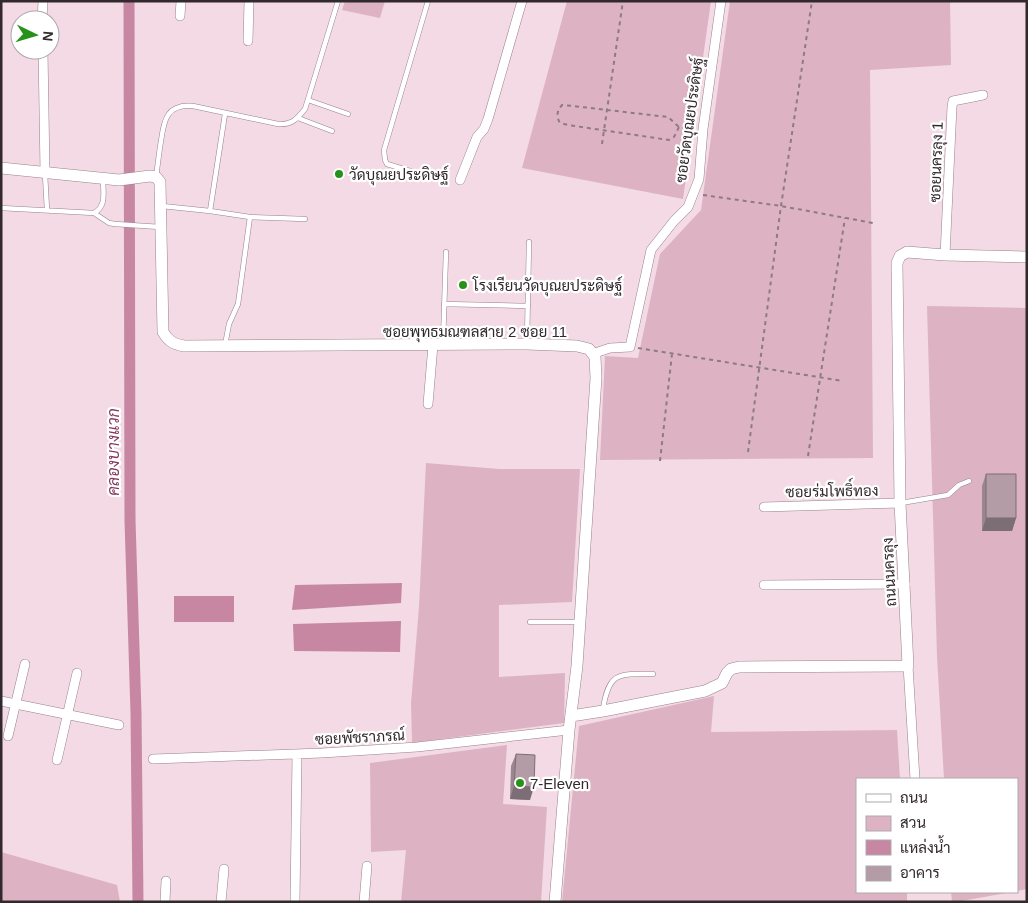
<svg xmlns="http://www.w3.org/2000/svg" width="1028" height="903" font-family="Arial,Sarabun,sans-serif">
<rect width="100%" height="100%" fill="#f3dae4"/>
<!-- green -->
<path fill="#ddb3c4" d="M345,1H385L380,18L342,10Z
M567,1H711L683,199L522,168Z
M730,1H950L951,65L870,70L873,458L600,460L605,356L638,358L660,254L701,210Z
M927,306L1027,308V889L1017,891V779H944L937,656Z
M426,463L499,469H580L572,602L499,605V677L565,673L564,723L412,743L411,703L419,607Z
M714,696L711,732L897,730L900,779H857V892H907V902H562L579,726Z
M507,745L503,804L547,807L541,902H401L406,850L371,852L370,763Z
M1,852L117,885L120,902H1Z
M951,892H1012L956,902H952Z"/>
<!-- water -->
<path fill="#c787a3" d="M402,583L401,603L292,610L295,585Z
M174,596H234V622H174Z
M401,621L400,652L294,651L293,624Z"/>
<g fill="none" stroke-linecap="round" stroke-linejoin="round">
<!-- canal -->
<path stroke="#c787a3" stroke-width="11" d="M129,1L130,520L136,713L138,902"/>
<!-- service casing -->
<g stroke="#98828b" stroke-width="5.5">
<path id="service" d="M308,100L348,114
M298,118L332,131
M45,174L47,210
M423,175L387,164L385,160L384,150L428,1
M156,176C158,164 159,152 161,141C164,119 167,104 193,106L278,124C292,125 297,119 305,109L338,1
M162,206L210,211
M1,208L94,213C107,206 103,192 103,179
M94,213L109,223L115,224L160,227
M250,217L305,219
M444,304L528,306
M527,342L529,242
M443,343L446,252
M225,345L229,324L238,304L250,217L210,211L225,114
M901,503L948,495L959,485L969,481
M530,622H579
M603,709C609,671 619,674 653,674"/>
</g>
<!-- minor casing -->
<g stroke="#98828b" stroke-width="10">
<path id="minor" d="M180,16L181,1
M42,20L43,1
M248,41L249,1
M43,50L45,172
M460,180L477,137L484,129L488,119L522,1
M945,255L952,107L953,101L983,95
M592,354L610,348L630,347L651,250L674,221L688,207L699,179L703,129L721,1
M428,404L433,345
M764,507L900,503
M764,585L905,584
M908,666L915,779
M1,701L119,725
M8,736L25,664
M153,759L322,753L417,747L569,730
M57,760L77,673
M165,902L166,881
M221,902L224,869
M295,902L297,754
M364,902L367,866"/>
</g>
<!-- tertiary casing -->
<g stroke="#98828b" stroke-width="12">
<path id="tertiary" d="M1,168L119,180L150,176L156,177L160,182L163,332C169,342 174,344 184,346L527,344L577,346L589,349L595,357L596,378L577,666L569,730L555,902
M571,716L603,711L705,691L722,683L727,673L731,669L739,667L908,666L900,503L897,263L900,256L907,252L945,255L1027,257"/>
</g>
<!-- path -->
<path stroke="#8c7b82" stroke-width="2" stroke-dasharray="4 4" stroke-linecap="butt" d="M679,127L674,137L669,140L568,125L560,123C556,116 557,111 562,105L573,106L668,117L679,127L693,128
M602,144L623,1
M703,195L781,206L873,223
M638,348L843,381
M748,452L781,206L812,1
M808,456L845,218
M660,461L672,354"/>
<!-- service -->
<use href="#service" stroke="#fff" stroke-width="4.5"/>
<!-- minor -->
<use href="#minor" stroke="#fff" stroke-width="9"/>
<!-- tertiary -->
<use href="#tertiary" stroke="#fff" stroke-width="11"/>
</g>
<!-- wall -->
<path fill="#9a868f" d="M986,474L1016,518L1012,531H982V486Z
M516,754L530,800L510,799L511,766Z"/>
<!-- shaded-wall -->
<path fill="#7d6d74" d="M986,518H1016L1012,531H982Z
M514,786L534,787L530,800L510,799Z"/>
<!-- building -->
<path fill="#b39ca6" stroke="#7d6d74" d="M986,474H1016V518H986Z
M516,754L535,755L534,787L514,786Z"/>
<!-- markers -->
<g fill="#26921a" stroke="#fff" stroke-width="2">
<circle cx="339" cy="174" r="5"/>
<circle cx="463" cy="285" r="5"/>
<circle cx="520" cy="783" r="5"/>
</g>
<g text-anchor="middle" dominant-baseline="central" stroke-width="4.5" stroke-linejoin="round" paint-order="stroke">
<!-- street labels -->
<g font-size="15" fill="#32292d" stroke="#fff">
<text transform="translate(689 120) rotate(-82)">ซอยวัดบุณยประดิษฐ์</text>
<text transform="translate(936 162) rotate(-88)">ซอยนครลุง 1</text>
<text x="475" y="331">ซอยพุทธมณฑลสาย 2 ซอย 11</text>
<text transform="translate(832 491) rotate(-1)">ซอยร่มโพธิ์ทอง</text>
<text transform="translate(889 572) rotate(-93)">ถนนนครลุง</text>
<text transform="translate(360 737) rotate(-3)">ซอยพัชราภรณ์</text>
</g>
<!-- poi labels -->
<g font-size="15" fill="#32292d" stroke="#fff" text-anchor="start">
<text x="349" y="174">วัดบุณยประดิษฐ์</text>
<text x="473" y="285">โรงเรียนวัดบุณยประดิษฐ์</text>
<text x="530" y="783">7-Eleven</text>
</g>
<!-- water labels -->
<g font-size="16" font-style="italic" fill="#86375e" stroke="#fff">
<text transform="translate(113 452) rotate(-90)">คลองบางแวก</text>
</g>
</g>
<!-- border -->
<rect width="1028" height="903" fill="none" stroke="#32292d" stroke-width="5"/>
<!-- legend -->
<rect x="856" y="778" width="162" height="115" fill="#ffffff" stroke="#ada9ab"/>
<rect x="866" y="794" width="25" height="8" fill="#ffffff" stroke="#ada9ab"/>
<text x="900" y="803" font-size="15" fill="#32292d">ถนน</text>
<rect x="866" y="816" width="25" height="15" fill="#ddb3c4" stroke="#ada9ab"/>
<text x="900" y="828" font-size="15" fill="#32292d">สวน</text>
<rect x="866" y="840" width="25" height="15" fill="#c787a3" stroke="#ada9ab"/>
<text x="900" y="853" font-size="15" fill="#32292d">แหล่งน้ำ</text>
<rect x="866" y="866" width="25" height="15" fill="#b39ca6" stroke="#ada9ab"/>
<text x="900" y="878" font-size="15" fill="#32292d">อาคาร</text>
<!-- north arrow -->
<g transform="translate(35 35) rotate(95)"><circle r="24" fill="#ffffff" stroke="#ada9ab"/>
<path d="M0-4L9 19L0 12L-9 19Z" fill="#26921a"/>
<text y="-8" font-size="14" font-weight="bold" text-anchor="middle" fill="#32292d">N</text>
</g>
</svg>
